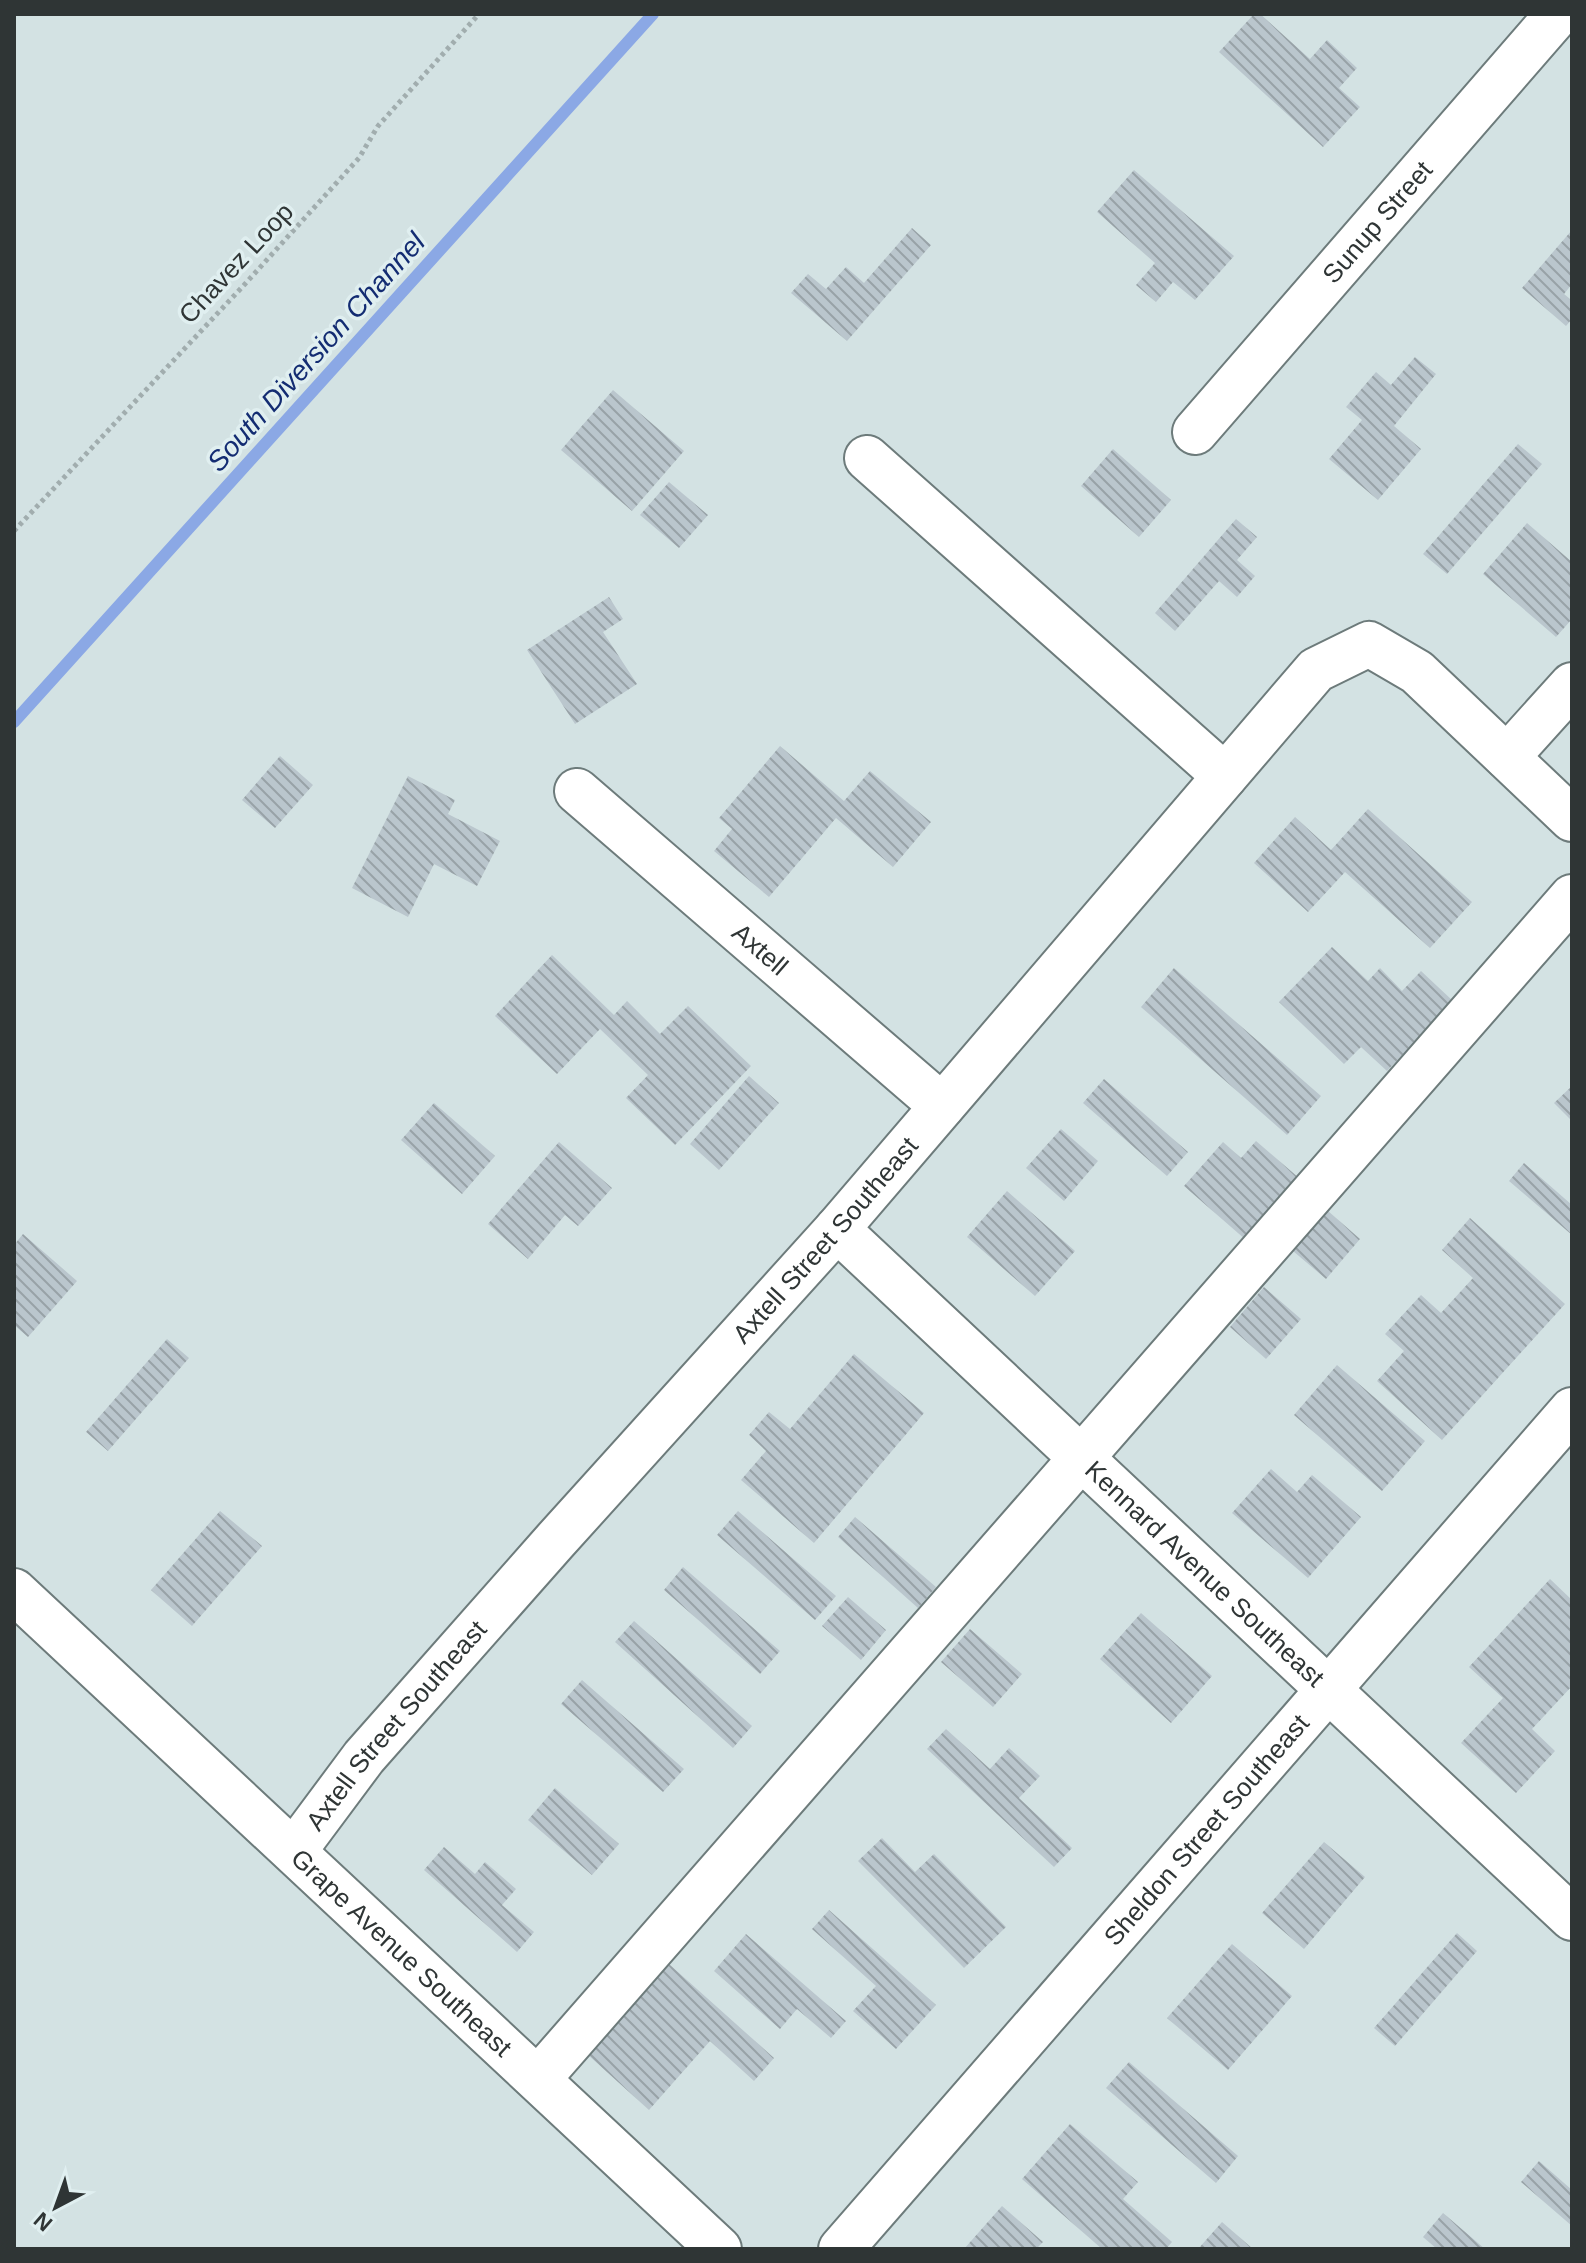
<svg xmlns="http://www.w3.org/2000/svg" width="1586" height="2263" font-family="Helvetica,sans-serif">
<defs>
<pattern id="building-back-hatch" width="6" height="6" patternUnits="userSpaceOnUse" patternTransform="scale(2)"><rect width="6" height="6" fill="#bac6cd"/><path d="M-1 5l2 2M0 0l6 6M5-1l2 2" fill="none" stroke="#98a2a7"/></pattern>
</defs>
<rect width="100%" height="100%" fill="#d3e2e3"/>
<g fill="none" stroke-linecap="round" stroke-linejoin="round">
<!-- stream -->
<path stroke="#8ba8e5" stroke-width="12" d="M14,722L653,14"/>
</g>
<!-- building -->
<path fill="url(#building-back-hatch)" d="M1254,14H1260L1310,59L1327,40L1357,68L1339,88L1360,107L1323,147L1219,52Z
M1134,170L1234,256L1195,300L1173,282L1156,302L1136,285L1155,263L1097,212Z
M912,228L931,245L847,341L791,293L808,274L826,289L846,267L864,283Z
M1572,230V284L1564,294L1572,301V319L1566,326L1522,288Z
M1415,357L1436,374L1394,426L1421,449L1378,500L1329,459L1362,420L1346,407L1376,372L1391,385Z
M613,390L684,451L632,511L561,450Z
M1518,444L1542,464L1447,574L1423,554Z
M1113,449L1171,500L1139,537L1081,486Z
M669,482L708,515L679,548L640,515Z
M1236,519L1257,537L1237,560L1255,576L1237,597L1219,581L1175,631L1155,613Z
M1527,523L1572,562V619L1556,637L1483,574Z
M609,597L623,619L603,632L637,684L575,724L527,650Z
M780,746L844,801L870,771L931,822L893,867L836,818L769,897L714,851L732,829L719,818Z
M280,756L313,785L275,828L242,800Z
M408,776L455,800L448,814L500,841L477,886L434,864L408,917L352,888Z
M1368,809L1472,902L1430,948L1345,872L1308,912L1254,863L1295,817L1331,850Z
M1332,947L1368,981L1380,968L1402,991L1421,971L1453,1001L1387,1071L1361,1047L1344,1064L1279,1002Z
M552,955L614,1015L627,1001L660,1034L688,1006L751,1066L675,1145L626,1098L648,1075L600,1029L557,1074L495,1016Z
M1174,968L1321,1096L1287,1135L1141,1007Z
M749,1076L779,1103L719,1170L690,1144Z
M1104,1079L1188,1152L1167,1176L1083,1103Z
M1572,1086V1121L1554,1103Z
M434,1103L495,1156L462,1194L401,1140Z
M1061,1129L1098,1161L1064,1201L1026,1168Z
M1256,1141L1299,1178L1246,1240L1184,1186L1223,1142L1241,1158Z
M559,1142L612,1188L578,1226L565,1215L528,1259L488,1224Z
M1524,1163L1572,1205V1235L1509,1181Z
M1007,1191L1075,1251L1035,1296L967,1237Z
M1328,1211L1360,1239L1326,1279L1293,1251Z
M1470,1218L1565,1304L1442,1440L1377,1381L1404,1351L1385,1334L1421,1295L1441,1313L1473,1278L1442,1250Z
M23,1234L77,1281L28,1337L14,1325V1245Z
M1264,1287L1301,1319L1266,1359L1230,1327Z
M167,1339L189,1358L108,1451L86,1432Z
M854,1354L924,1413L814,1543L741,1480L766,1451L749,1435L769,1412L790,1429Z
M1337,1365L1425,1441L1382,1491L1294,1415Z
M1271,1469L1297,1492L1312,1475L1361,1517L1308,1578L1232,1513Z
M220,1511L262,1546L192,1626L151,1590Z
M738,1511L836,1596L815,1620L717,1535Z
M855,1517L936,1587L918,1608L838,1537Z
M683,1567L780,1651L760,1674L664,1590Z
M1550,1579L1572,1600V1686L1532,1729L1555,1751L1516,1793L1461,1743L1503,1698L1469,1667Z
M848,1597L886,1630L861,1660L822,1626Z
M1141,1613L1212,1676L1171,1723L1100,1659Z
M634,1621L752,1726L733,1748L615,1642Z
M970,1629L1022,1674L993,1707L941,1662Z
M582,1680L684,1769L663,1792L561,1704Z
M946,1729L990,1769L1009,1748L1040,1776L1019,1798L1072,1848L1054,1867L927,1749Z
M555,1788L619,1844L592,1875L528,1820Z
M882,1838L915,1872L934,1854L1006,1927L964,1968L858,1861Z
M1324,1842L1365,1877L1304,1949L1262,1913Z
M444,1847L475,1874L485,1862L516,1889L502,1905L534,1932L517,1952L424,1870Z
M829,1910L936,2005L896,2049L853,2011L876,1986L812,1929Z
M1457,1933L1477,1951L1395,2046L1374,2028Z
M746,1934L846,2021L831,2038L797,2009L780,2029L714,1971Z
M1232,1944L1292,1996L1228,2070L1167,2018Z
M669,1964L774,2058L754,2081L710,2041L649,2110L587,2054Z
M1129,2062L1238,2156L1216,2183L1106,2088Z
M1070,2124L1138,2182L1123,2199L1172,2242L1166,2249H1102L1022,2179Z
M1539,2161L1572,2190V2226L1521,2182Z
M1002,2206L1043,2242L1036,2249H964Z
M1443,2213L1485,2249H1437L1423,2237Z
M1222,2222L1253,2249H1198Z"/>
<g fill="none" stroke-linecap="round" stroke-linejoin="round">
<!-- minor casing -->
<g stroke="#6d7b7b" stroke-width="48">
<g id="minor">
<path id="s1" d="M1195,432L1558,14"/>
<path d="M867,458L1225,776"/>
<path d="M1507,757L1572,685"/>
<path id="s2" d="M577,791L942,1106"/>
<path id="s3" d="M837,1229L1572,1918"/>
<path id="s4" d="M14,1591L719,2249"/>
<path id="s5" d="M294,1851L364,1757L555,1541L837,1229L1316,670L1369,644L1417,672L1572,819"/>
<path d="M538,2079L1572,897"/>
<path id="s6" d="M841,2249L1572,1410"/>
</g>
</g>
<!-- path -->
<path stroke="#a1adae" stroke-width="5" stroke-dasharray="4 4" stroke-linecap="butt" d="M14,531L245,284L359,158L378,126L479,14"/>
<!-- minor -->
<use href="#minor" stroke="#fff" stroke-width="44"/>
</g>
<g text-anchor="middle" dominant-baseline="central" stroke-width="7" stroke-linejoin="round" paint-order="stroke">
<!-- street labels -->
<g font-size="26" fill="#2f3535" stroke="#e0eff0">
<text stroke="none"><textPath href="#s1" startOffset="278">Sunup Street</textPath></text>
<text transform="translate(236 263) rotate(-47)">Chavez Loop</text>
<text stroke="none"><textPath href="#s2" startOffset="242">Axtell</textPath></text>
<text stroke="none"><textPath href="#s5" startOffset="810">Axtell Street Southeast</textPath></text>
<text stroke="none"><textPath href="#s3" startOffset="504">Kennard Avenue Southeast</textPath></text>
<text stroke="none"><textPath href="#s5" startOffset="162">Axtell Street Southeast</textPath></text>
<text stroke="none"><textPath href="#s6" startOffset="556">Sheldon Street Southeast</textPath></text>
<text stroke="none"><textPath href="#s4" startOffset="530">Grape Avenue Southeast</textPath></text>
</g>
<!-- water labels -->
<g font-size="28" font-style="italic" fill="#132c72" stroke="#e0eff0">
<text transform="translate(316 352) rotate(-48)">South Diversion Channel</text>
</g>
</g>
<!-- border -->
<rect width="1586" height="2263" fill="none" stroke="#2f3535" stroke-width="32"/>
<!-- north arrow -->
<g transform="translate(56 2207) rotate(221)" stroke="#e0eff0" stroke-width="6" paint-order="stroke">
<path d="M0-6L14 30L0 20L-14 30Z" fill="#2f3535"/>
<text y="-12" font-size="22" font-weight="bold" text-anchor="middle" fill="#2f3535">N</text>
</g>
</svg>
